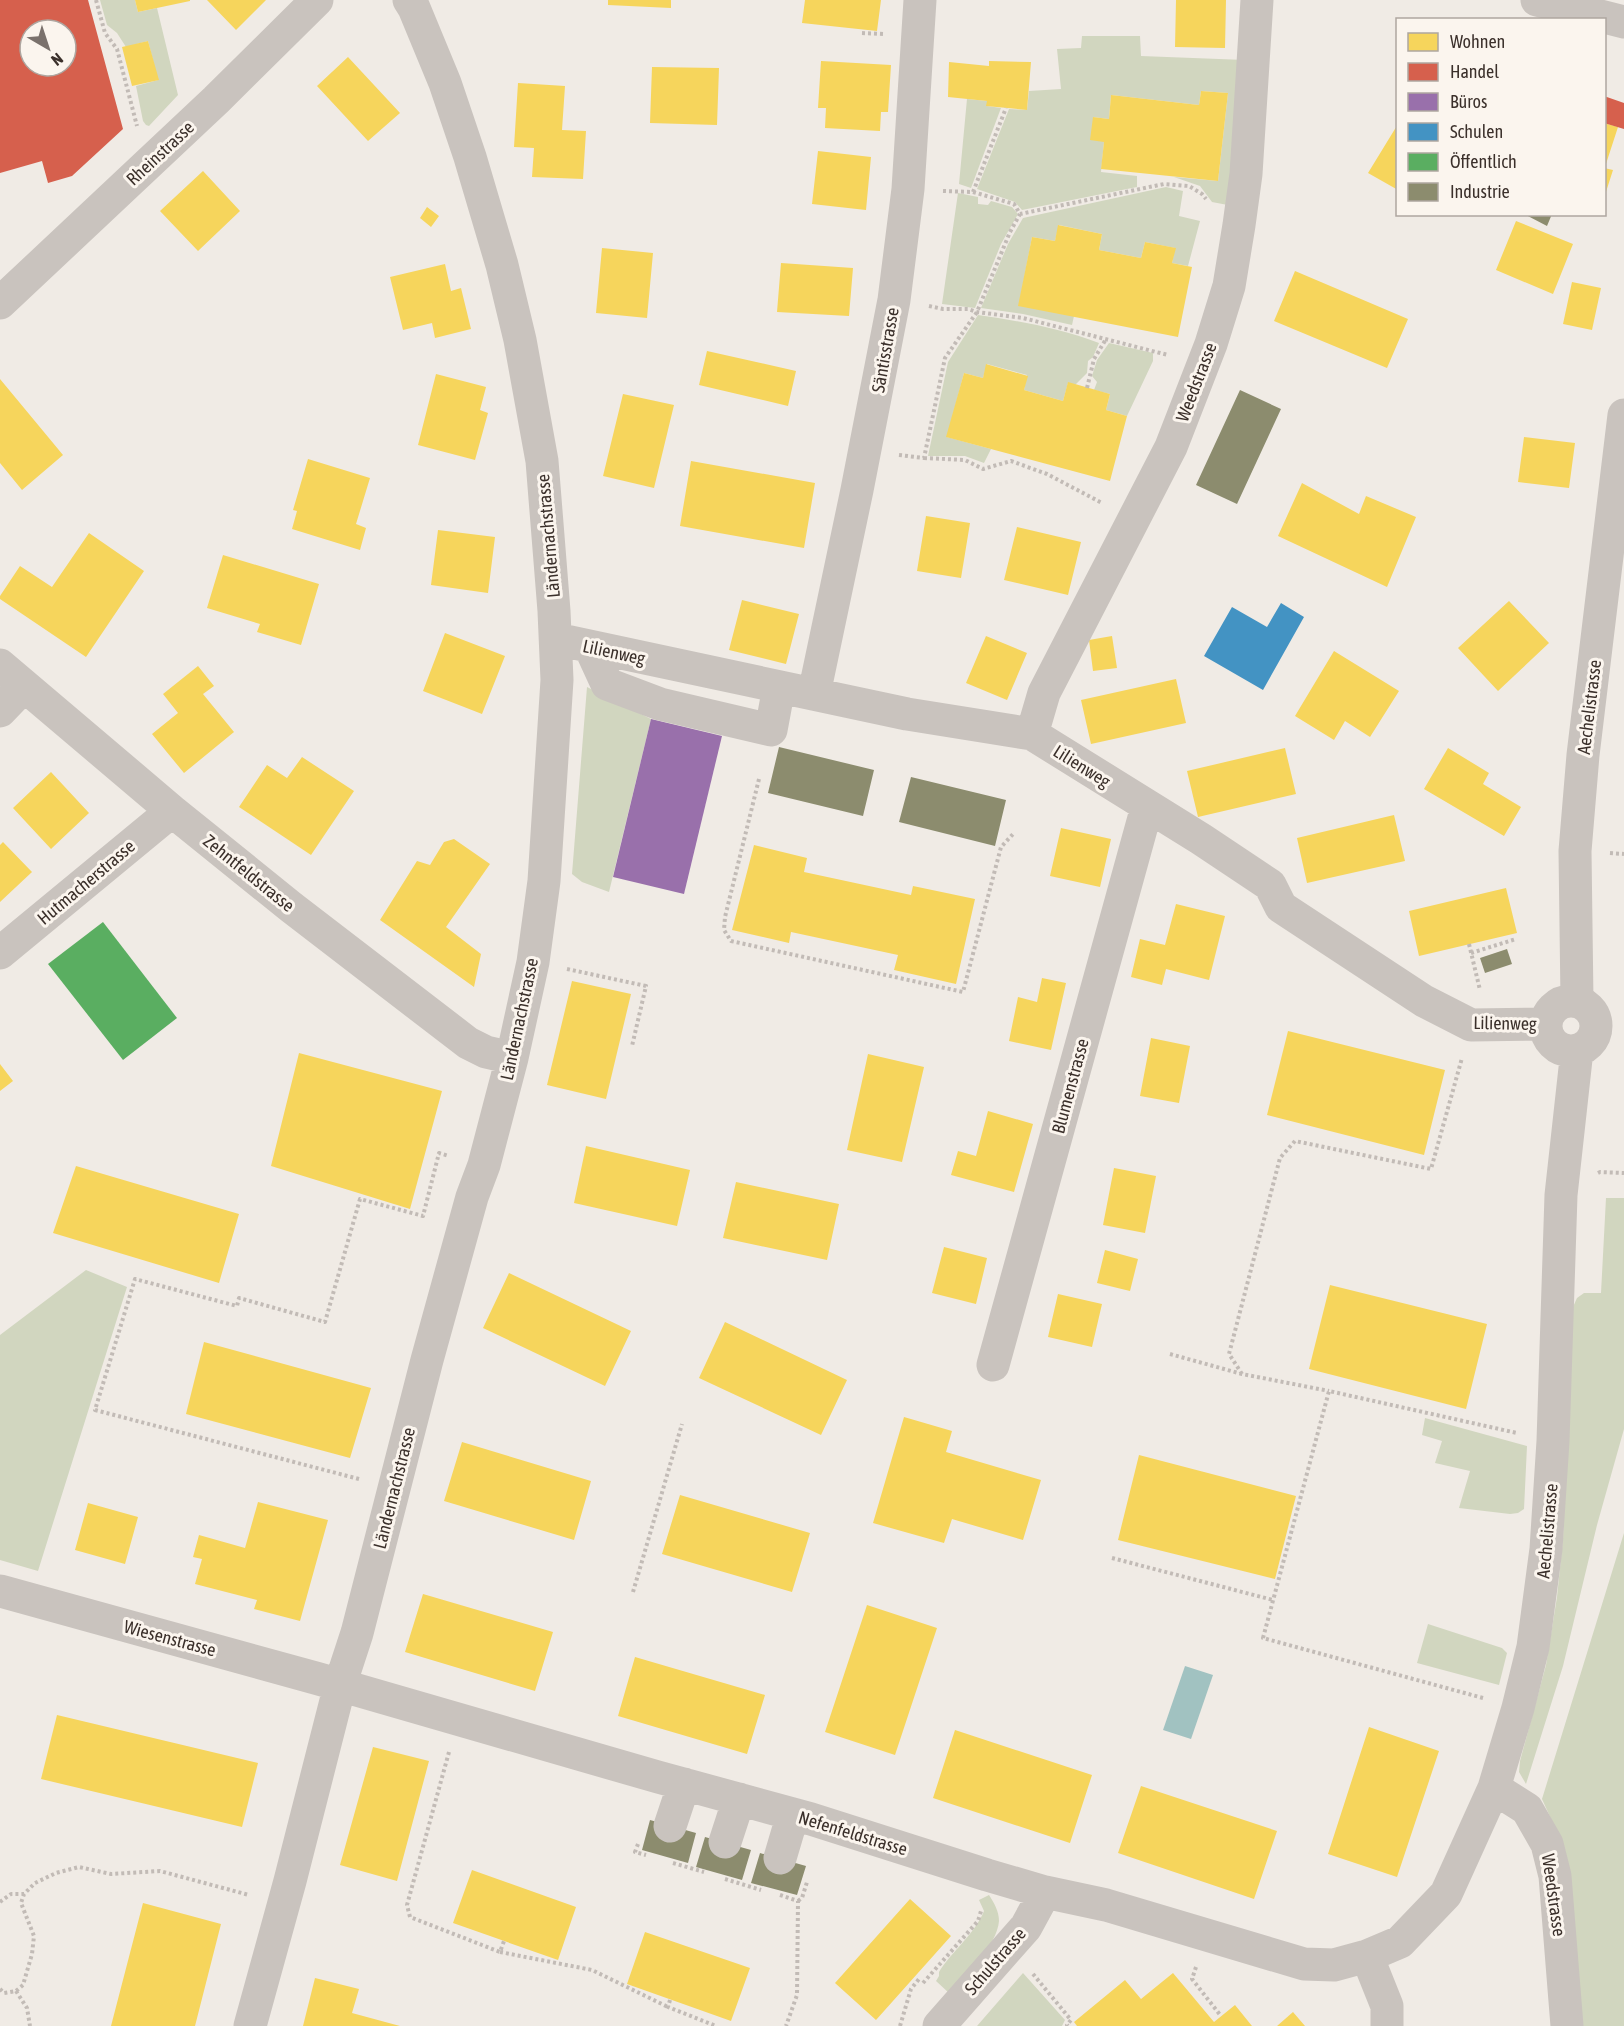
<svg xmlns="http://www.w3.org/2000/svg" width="1624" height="2026" font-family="'Asap Condensed',sans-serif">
<rect width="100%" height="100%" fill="#f0ebe5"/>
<!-- green -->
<path fill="#d1d6bf" d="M100,0H135L138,12L157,8L178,95L149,126L146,125L143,121L136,86L158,80L148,41L126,47L117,33L107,25Z
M1082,36H1140L1141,56L1245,60L1233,206L1212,202L1200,186L1174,177L1218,181L1228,93L1201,91L1199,105L1111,95L1109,119L1093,117L1104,142L1101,172L1137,176V187L1022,210L1015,202L977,189L1009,109L1027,110L1029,91L1061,89L1057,49L1081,48Z
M967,99L987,101V106L1001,108L971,188L959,184Z
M1166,187L1183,191L1179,216L1200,221L1188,266L1172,263L1175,248L1145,242L1141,258L1099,250L1102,234L1059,225L1055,241L1032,237L1019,305L1074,316L1072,325L1023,314L981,308L1008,244L1023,218Z
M958,193L978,197V204L988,205L991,201L1012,207L1018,214L1001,244L975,308L942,304Z
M978,315C1020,321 1059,328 1099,343L1093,357L1088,361L1087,373L1075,385L1068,383L1063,401L1024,390L1027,375L987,364L983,378L964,373L947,437L991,449L984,463L965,456H928L948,362Z
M1109,343L1153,353V361L1127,416L1106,410L1110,394L1094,390L1097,382L1092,376L1097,360Z
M587,687L651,719L609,892L582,882L572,874Z
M1606,1198H1624V1429L1597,1525L1563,1666L1526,1784L1519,1772L1520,1761L1546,1665L1557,1597L1563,1539L1573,1307L1577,1298L1584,1293H1601Z
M86,1270L127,1287L38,1571L0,1560V1335Z
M1425,1418L1527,1446L1524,1509L1518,1513L1510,1514L1459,1508L1470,1471L1435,1463L1442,1441L1422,1435Z
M1624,1533V2026H1582L1565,1850L1542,1799Z
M1428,1624L1502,1648L1507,1653L1499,1685L1417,1663Z
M989,1895C994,1903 999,1911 999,1921C997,1946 965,1975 949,1993L936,1981L939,1976V1972C952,1951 975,1934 984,1911L979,1900Z
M1023,1973L1065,2020L1062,2026H977Z"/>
<!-- water -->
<path fill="#a1c2c1" d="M1185,1666L1213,1675L1191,1739L1163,1730Z"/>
<!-- homes -->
<path fill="#f6d55c" d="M135,0H190V1L138,12Z
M207,0H266L236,30Z
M608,0H671V8L608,5Z
M805,0H881L877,31L802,23Z
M1176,0H1226L1225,48L1175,47Z
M148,41L159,80L132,86L122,47Z
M348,57L400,113L368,141L317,86Z
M821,61L891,65L888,112H881L880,131L825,128L826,108H818Z
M989,61L1031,62L1027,110L986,106L987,101L948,97L949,62L989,66Z
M652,67L719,68L717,125L650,123Z
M518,83L565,86L562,130L586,131L583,179L532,177L534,148L514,147Z
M1201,91L1228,93L1218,181L1101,169L1104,142L1090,140L1093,117L1109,119L1111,95L1199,105Z
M1604,123L1618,127L1605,167H1604Z
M1398,124V190L1368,173Z
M818,151L871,157L866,210L812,204Z
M1604,168L1613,170L1605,195H1604Z
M203,171L240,211L198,251L160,211Z
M427,207L439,216L431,227L420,218Z
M1516,221L1573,244L1553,294L1496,270Z
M1058,225L1102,234L1099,250L1141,258L1145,242L1176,248L1172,263L1192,267L1178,337L1018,306L1032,237L1055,241Z
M602,248L653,253L647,318L596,313Z
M781,263L853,268L849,316L777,312Z
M445,264L451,291L461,288L471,329L435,338L432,323L403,330L390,277Z
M1295,271L1408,319L1387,368L1274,321Z
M1572,282L1601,288L1592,330L1563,324Z
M707,351L796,371L788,406L699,385Z
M986,364L1028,376L1024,390L1063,401L1068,382L1110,394L1106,410L1127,416L1110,481L946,437L964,373L983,378Z
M436,374L486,387L480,410L488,413L475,460L418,445Z
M0,379L63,455L22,490L0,463Z
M623,394L674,405L654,488L603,476Z
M1524,437L1575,443L1569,488L1518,482Z
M308,459L370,478L356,524L366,528L360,550L292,529L297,511L293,510Z
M691,461L815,483L804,548L680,526Z
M1302,483L1359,514L1366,496L1416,517L1387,587L1278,536Z
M926,516L970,523L961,578L917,571Z
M1017,527L1081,542L1068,595L1004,580Z
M438,530L495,537L488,593L431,585Z
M89,533L144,571L86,657L0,599V596L20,566L52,587Z
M223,555L319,584L301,645L257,632L260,624L207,608Z
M742,600L799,614L786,664L729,650Z
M1509,601L1549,643L1498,691L1458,648Z
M445,633L505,656L482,714L423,691Z
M986,636L1027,653L1007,700L966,683Z
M1112,636L1117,668L1093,671L1089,640Z
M1334,651L1399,691L1370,737L1345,721L1334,740L1295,716Z
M198,666L214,686L203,694L234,732L184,773L152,734L178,713L163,694Z
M1176,679L1186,723L1091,744L1081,700Z
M1285,748L1296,794L1198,817L1187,771Z
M1448,748L1489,773L1483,784L1521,807L1504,836L1424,789Z
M302,757L354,791L311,855L239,807L267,765L287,778Z
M51,772L89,813L51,849L13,808Z
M1394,815L1405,861L1307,883L1297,838Z
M1061,828L1111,839L1100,887L1050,876Z
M454,839L490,864L446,927L481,954L474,987L380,920L417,861L430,865L444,842Z
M3,842L32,872L0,902V845Z
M754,845L807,858L804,872L911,895L913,886L975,899L956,984L894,970L898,955L791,932L789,943L732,930Z
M1506,888L1517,933L1419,956L1409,911Z
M1176,904L1225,916L1209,980L1166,969L1162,985L1131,977L1140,939L1165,945Z
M1042,978L1066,983L1051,1050L1009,1041L1018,997L1037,1002Z
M572,981L631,994L606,1099L547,1085Z
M1288,1031L1445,1070L1424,1155L1267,1115Z
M1151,1038L1190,1046L1179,1103L1140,1096Z
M299,1053L442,1091L410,1209L271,1166Z
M868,1054L924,1067L902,1162L847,1150Z
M0,1064L13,1081L0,1091Z
M988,1111L1033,1124L1014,1192L951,1175L958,1151L976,1156Z
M586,1146L690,1170L677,1226L574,1203Z
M76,1166L239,1214L219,1283L53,1233Z
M1114,1168L1156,1176L1145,1233L1103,1225Z
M736,1182L839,1204L827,1260L723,1238Z
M944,1247L987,1258L976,1304L932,1293Z
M1105,1250L1138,1259L1130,1291L1097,1283Z
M509,1273L631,1331L605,1386L483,1328Z
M1330,1285L1487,1324L1466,1409L1309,1369Z
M1058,1294L1102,1304L1092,1347L1048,1337Z
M725,1322L847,1380L821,1435L699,1378Z
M204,1342L371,1388L350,1458L186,1414Z
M904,1417L952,1431L946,1452L1041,1480L1023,1540L952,1519L944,1543L873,1523Z
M462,1442L591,1481L574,1540L444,1501Z
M1139,1455L1296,1496L1275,1579L1118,1540Z
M680,1495L810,1533L792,1592L662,1554Z
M258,1502L328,1520L300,1621L254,1609L257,1600L195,1584L202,1559L193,1557L199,1535L245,1548Z
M88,1503L138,1517L125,1564L75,1550Z
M423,1594L553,1632L535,1691L405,1652Z
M867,1605L937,1628L895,1755L825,1732Z
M635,1657L765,1695L747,1754L618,1716Z
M57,1715L258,1763L242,1827L41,1779Z
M1369,1727L1439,1751L1397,1877L1328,1854Z
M955,1730L1092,1775L1070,1843L933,1798Z
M373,1747L429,1761L397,1881L340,1865Z
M1141,1786L1277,1831L1254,1899L1118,1853Z
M472,1870L576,1907L558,1960L453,1923Z
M910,1899L951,1936L876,2020L835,1983Z
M143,1903L221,1924L195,2026H111Z
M645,1932L750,1968L731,2021L627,1984Z
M1173,1973L1214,2022L1235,2005L1252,2026H1077L1074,2022L1125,1980L1141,1999Z
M315,1978L359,1989L352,2013L400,2026H303Z
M1293,2012L1305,2026H1277Z"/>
<!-- shops -->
<path fill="#d6604d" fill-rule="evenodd" d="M0,0H88L123,129L72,176L48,183L42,161L0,173ZM30,30H66V66H30Z
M1604,96L1624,103V129L1604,123Z"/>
<!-- offices -->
<path fill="#9970ab" d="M651,719L722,736L684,894L613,877Z"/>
<!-- schools -->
<path fill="#4393c3" d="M1281,603L1304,617L1263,690L1204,656L1232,607L1267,627Z"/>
<!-- public -->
<path fill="#5aae61" d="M103,922L177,1018L123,1060L48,964Z"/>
<!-- industry -->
<path fill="#8c8c6e" d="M1524,214H1552L1547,226Z
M1240,390L1281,409L1237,504L1196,485Z
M779,747L874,770L863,816L768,793Z
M911,777L1006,800L995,846L899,822Z
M1507,949L1512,964L1485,973L1480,958Z
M650,1820L696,1833L688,1863L642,1850Z
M705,1837L751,1850L742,1880L696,1867Z
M760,1853L806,1866L797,1895L751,1883Z"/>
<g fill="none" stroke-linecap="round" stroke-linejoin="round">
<!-- path -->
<path stroke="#c2bbb6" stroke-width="4" stroke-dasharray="3 3" stroke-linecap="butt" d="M96,0L105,33L117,49L137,126
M862,33L884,34
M943,191L973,192L1014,204L1020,214L1164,184L1189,186L1202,194L1206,199
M973,192L1006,108
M929,306L943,309H968L977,312L1023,318L1168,355
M1087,388L1094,359L1106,339
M899,455L924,458L945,358L977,312L1010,232L1020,214
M924,458L965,460L983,469L1011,461L1047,474L1102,503
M759,779L725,917L724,930L731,941L963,992L1001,847L1014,833
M1610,853L1624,854
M1469,944L1480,990
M1471,953L1516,939
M567,969L646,986L632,1046
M1598,1173L1600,1172L1624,1173
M1170,1354L1242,1374L1329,1391
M1242,1374L1229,1354L1280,1158L1295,1141L1431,1169L1462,1058
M359,1479L95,1410L135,1279L237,1306L239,1298L325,1322L360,1199L423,1216L439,1153L449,1156
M1112,1558L1273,1600
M633,1592L682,1424
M1483,1698L1263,1638L1329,1391L1517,1433
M449,1752L407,1905L410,1917L500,1952L504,1941
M638,1844L635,1852L646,1855
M673,1863L704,1872
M725,1879L761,1890
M780,1895L798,1901L797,1995L786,2026
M798,1901L802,1898L807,1882
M0,1902L11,1894H24
M500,1952L592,1970L668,2007
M1196,1967L1192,1979L1221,2016
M1033,1974L1071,2020L1067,2025L1068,2026
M923,1983L978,1921L981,1911
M0,1989L4,1993L16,1991L23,1985L32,1954L34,1936L21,1903L24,1894L35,1883L56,1873L79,1867L111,1874L160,1871L249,1895
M16,1991L27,2008L30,2026
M670,2000L668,2007L716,2026
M900,2026L911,1989L919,1979"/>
<!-- minor -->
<path stroke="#c9c3be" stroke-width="33" d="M1537,0L1624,22
M0,303L216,100L317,0
M556,639L907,714L1032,734L1201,839L1270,885L1281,907L1424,1001L1471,1025L1546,1024
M590,647L607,684L660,704L771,730L779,687
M0,665L172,811L291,907L468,1043L486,1052L512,1058
M814,694L857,490L894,300L908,189L920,0
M0,711L24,686
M1032,734L1044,693L1171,447L1211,344L1229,286L1239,225L1246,174L1257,0
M0,953L172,811
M1577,1001L1575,851L1583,755L1624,415
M1546 1026a25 25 0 1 1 50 0a25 25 0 1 1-50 0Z
M993,1365L1147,807
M0,1591L319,1679L658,1777L811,1819L987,1875L1045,1892L1106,1905L1304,1964L1334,1965L1367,1956L1400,1942L1446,1894L1494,1788L1518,1708L1533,1647L1546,1549L1553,1441L1561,1195L1577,1050
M1494,1788L1527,1809L1547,1844L1555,1876L1567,2026
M670,1826L684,1784
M725,1842L739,1799
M780,1858L793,1814
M1367,1956L1387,2006V2026
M250,2026L290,1881L340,1685L357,1633L427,1360L472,1197L484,1165L512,1058L533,962L544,881L557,680L554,611L542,461L520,340L502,265L470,157L445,83L414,8L409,0
M939,2026L1026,1927L1045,1892"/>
</g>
<g text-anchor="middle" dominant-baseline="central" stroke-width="6" stroke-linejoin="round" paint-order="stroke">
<!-- street labels -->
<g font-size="18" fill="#3b302b" stroke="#fbf5ee">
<text transform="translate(160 153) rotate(-43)">Rheinstrasse</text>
<text transform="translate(885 350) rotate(-80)">Säntisstrasse</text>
<text transform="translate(1196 382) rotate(-69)">Weedstrasse</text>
<text transform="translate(548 536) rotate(-95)">Ländernachstrasse</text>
<text transform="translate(614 652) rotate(12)">Lilienweg</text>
<text transform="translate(1589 707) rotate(-83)">Aechelistrasse</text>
<text transform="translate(1082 766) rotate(32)">Lilienweg</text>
<text transform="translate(249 873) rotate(39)">Zehntfeldstrasse</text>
<text transform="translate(86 882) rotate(-40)">Hutmacherstrasse</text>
<text transform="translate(519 1019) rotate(-78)">Ländernachstrasse</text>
<text transform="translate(1505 1023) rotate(1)">Lilienweg</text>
<text transform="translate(1070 1086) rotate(-75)">Blumenstrasse</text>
<text transform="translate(394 1488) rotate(-76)">Ländernachstrasse</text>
<text transform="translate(1547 1531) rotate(-85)">Aechelistrasse</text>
<text transform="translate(170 1638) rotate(15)">Wiesenstrasse</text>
<text transform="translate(853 1833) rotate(17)">Nefenfeldstrasse</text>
<text transform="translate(1554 1895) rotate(82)">Weedstrasse</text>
<text transform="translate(995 1961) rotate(-49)">Schulstrasse</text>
</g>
</g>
<!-- legend -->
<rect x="1396" y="18" width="210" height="198" fill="#fbf5ee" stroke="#aea6a0" stroke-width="1.5"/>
<rect x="1408" y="33" width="30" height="18" fill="#f6d55c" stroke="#aea6a0" stroke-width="1.5"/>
<text x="1450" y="48" font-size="18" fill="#3b302b">Wohnen</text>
<rect x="1408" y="63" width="30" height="18" fill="#d6604d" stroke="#aea6a0" stroke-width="1.5"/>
<text x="1450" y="78" font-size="18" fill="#3b302b">Handel</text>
<rect x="1408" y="93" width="30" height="18" fill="#9970ab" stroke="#aea6a0" stroke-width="1.5"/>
<text x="1450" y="108" font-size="18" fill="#3b302b">Büros</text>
<rect x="1408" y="123" width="30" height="18" fill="#4393c3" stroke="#aea6a0" stroke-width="1.5"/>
<text x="1450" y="138" font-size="18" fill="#3b302b">Schulen</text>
<rect x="1408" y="153" width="30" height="18" fill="#5aae61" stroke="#aea6a0" stroke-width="1.5"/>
<text x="1450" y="168" font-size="18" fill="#3b302b">Öffentlich</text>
<rect x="1408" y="183" width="30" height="18" fill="#8c8c6e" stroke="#aea6a0" stroke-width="1.5"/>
<text x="1450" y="198" font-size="18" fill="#3b302b">Industrie</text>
<!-- north arrow -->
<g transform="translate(48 48) rotate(141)"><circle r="28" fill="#fbf5ee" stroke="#aea6a0" stroke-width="1.5"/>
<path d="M0-4.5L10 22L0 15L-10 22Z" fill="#7a716c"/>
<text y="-9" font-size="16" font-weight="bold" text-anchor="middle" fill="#3b302b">N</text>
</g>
</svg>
